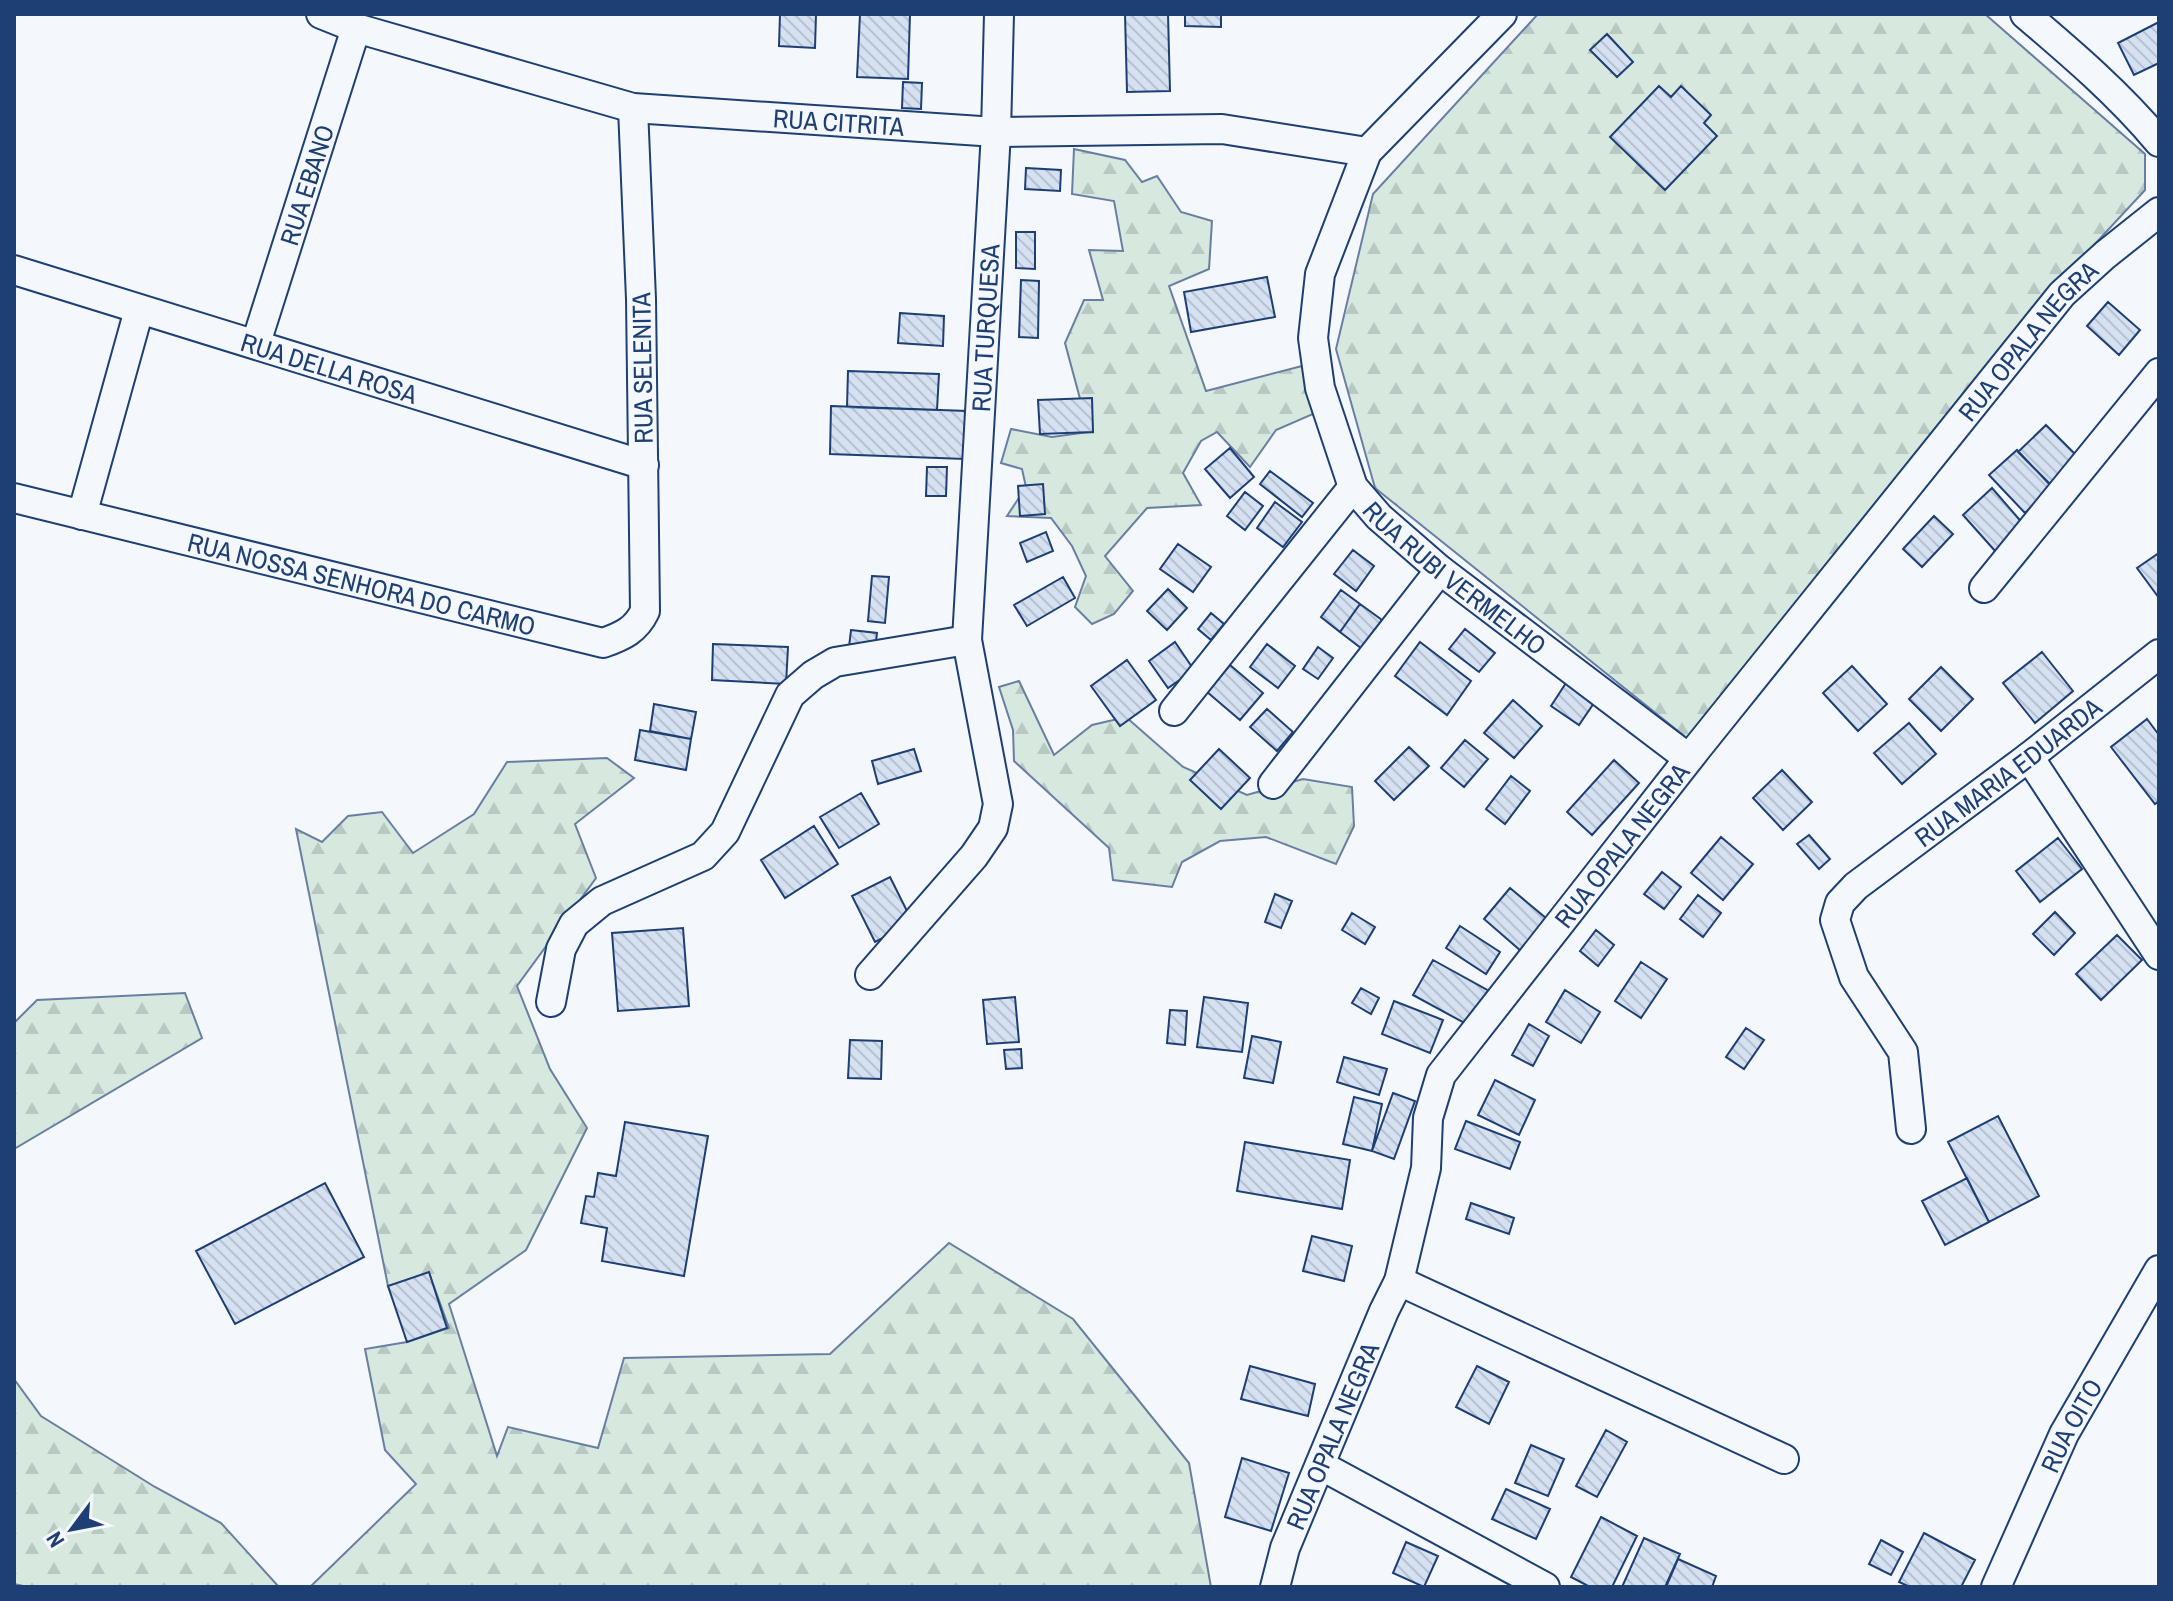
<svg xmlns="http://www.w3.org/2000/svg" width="2173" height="1601" font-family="'Archivo Narrow',sans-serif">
<defs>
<pattern id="forest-firs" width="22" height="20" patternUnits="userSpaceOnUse" patternTransform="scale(2)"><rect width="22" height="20" fill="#d7e8df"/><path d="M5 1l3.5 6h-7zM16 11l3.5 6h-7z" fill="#b8c8c3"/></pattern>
<pattern id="building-back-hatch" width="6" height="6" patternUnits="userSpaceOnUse" patternTransform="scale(2)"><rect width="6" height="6" fill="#d5e0f0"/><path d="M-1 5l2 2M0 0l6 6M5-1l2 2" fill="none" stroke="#b6c1d1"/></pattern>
</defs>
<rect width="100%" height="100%" fill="#f4f7fb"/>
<!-- forest -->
<path fill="url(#forest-firs)" stroke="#687fa3" stroke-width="2" d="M1538,14H1985L2145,154V190L2081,259L1698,747L1375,488L1336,349L1373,194Z
M1074,149L1125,160L1142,182L1157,176L1181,212L1212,221L1209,269L1169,286L1206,391L1302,366L1313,414L1276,430L1250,467L1217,432L1201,441L1183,473L1201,505L1147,508L1105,556L1133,591L1114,614L1092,624L1075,607L1086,576L1072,546L1051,518L1007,516L1026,487L1022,469L1001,463L1011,429L1052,437L1089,432L1065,343L1084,300H1103L1089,250L1123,251L1114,201L1072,194Z
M1019,681L1054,755L1092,725L1126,717L1183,767L1247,795L1303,779L1352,787L1354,826L1336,864L1266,837L1220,841L1182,862L1172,887L1113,880L1109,848L1014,761L1013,730L999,687Z
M607,758L634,778L575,824L596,878L517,986L550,1069L587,1128L526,1250L449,1304L497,1456L508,1427L598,1448L624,1358L830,1354L949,1243L1073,1319L1189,1463L1211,1587H310L416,1484L385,1450L365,1349L407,1342L449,1328L429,1273L388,1286L296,829L322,842L348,816L382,812L413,853L474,814L507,762Z
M185,993L202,1038L14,1149V1023L37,1000Z
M14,1379L41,1416L155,1487L221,1523L279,1587H28L14,1584Z"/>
<!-- building -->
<path fill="url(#building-back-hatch)" stroke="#1d3f73" stroke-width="2" d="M780,14H816L815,48L779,46Z
M860,14H910L908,79L857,77Z
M1125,14H1168L1170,91L1127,92Z
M1185,14H1221V27L1185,26Z
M2159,22V63L2134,75L2118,43Z
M1607,34L1633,62L1617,77L1590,50Z
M903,82L922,83L921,109L902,108Z
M1659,86L1671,97L1681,86L1711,115L1704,123L1717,136L1665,190L1610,137Z
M1026,168L1061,170L1060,191L1025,189Z
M1016,232H1035V269L1016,268Z
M1267,277L1275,317L1191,332L1184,292Z
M1021,280L1039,281L1038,338L1019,337Z
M2108,302L2140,330L2119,355L2087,326Z
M900,313L944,316L943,346L898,343Z
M848,371L939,374L937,410L847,407Z
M1092,398L1093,432L1040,434L1038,400Z
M831,406L967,411L965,459L830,454Z
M2046,425L2079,458L2052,486L2018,452Z
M1230,448L1254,477L1230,498L1205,469Z
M2017,450L2052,487L2025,513L1989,475Z
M927,467H947L946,496H926Z
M1270,471L1313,503L1302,517L1260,484Z
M1043,484L1045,514L1020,516L1018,486Z
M1992,488L2025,526L1996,552L1963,515Z
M1245,492L1263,506L1245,530L1227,516Z
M1275,502L1302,522L1283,547L1257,528Z
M1934,516L1953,534L1922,567L1903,549Z
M1046,532L1053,551L1027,562L1020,543Z
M1178,544L1211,567L1193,592L1160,569Z
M1353,550L1374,566L1356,591L1334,574Z
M2159,553V598L2137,568Z
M872,576L889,577L885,623L868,621Z
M1063,577L1075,598L1027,626L1014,605Z
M1168,589L1187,608L1167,630L1147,611Z
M1341,590L1360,604L1340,632L1321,617Z
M1360,604L1382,620L1361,648L1340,632Z
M1211,613L1224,624L1211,640L1198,629Z
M1465,629L1495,653L1479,672L1449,649Z
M851,630L877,633L875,650L849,647Z
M1175,642L1194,670L1168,688L1149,661Z
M1420,642L1471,681L1447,715L1395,676Z
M713,644L788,647L786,684L712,680Z
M1267,644L1295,666L1278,688L1250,667Z
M1318,647L1333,658L1318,679L1303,669Z
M2042,652L2073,691L2035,723L2003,683Z
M1127,660L1156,700L1120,726L1091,686Z
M1230,665L1263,693L1240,720L1207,692Z
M1852,666L1887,704L1858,731L1823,693Z
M1941,667L1973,699L1941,731L1909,699Z
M1566,683L1594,703L1579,725L1551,706Z
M1513,700L1542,726L1514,758L1484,733Z
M654,704L696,712L691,739L650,731Z
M1267,709L1293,732L1277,751L1250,727Z
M2147,719L2159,735V801L2155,804L2111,747Z
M1909,723L1936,754L1902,784L1874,753Z
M640,730L691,739L686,770L635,760Z
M1465,740L1488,759L1464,787L1441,768Z
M1409,747L1429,766L1394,800L1375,781Z
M914,749L921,771L878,784L872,761Z
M1219,749L1250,778L1221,809L1190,780Z
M1614,760L1639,783L1592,835L1567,812Z
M1782,770L1812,802L1783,830L1753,798Z
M1511,776L1530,791L1505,824L1486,809Z
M861,793L879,824L839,848L820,817Z
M814,826L838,864L785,898L761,860Z
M1809,835L1830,859L1819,869L1797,844Z
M1721,837L1753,864L1723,900L1691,873Z
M2058,838L2082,869L2040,902L2016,871Z
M1662,872L1681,887L1664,909L1644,894Z
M890,877L913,923L875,942L852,896Z
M1510,888L1547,919L1521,951L1484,919Z
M1275,894L1292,901L1281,928L1265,922Z
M1698,895L1721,913L1703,937L1680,919Z
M2055,912L2075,933L2054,955L2033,934Z
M1352,913L1375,927L1365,944L1342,930Z
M1460,926L1500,952L1486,974L1446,948Z
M683,928L689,1006L618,1011L612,933Z
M1596,930L1614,945L1598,966L1580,951Z
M2117,935L2142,960L2101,1000L2076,974Z
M1433,960L1489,991L1470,1026L1413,995Z
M1641,962L1667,979L1641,1018L1615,1001Z
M1361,988L1379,998L1371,1014L1352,1003Z
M1565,990L1600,1012L1581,1043L1546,1022Z
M1015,997L1019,1042L987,1044L983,1000Z
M1204,997L1248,1003L1242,1052L1197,1047Z
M1394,1001L1443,1020L1430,1053L1382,1034Z
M1170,1010L1187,1011L1185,1045L1167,1043Z
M1529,1024L1549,1036L1533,1066L1512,1055Z
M1746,1028L1764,1040L1744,1069L1726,1057Z
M1252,1036L1281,1042L1273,1083L1244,1078Z
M850,1040L882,1041L881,1079L848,1078Z
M1021,1049L1022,1068L1006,1069L1004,1050Z
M1344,1057L1387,1069L1379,1095L1337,1082Z
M1495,1080L1535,1100L1519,1135L1478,1115Z
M1393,1093L1415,1101L1394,1159L1372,1151Z
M1354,1097L1382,1104L1372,1151L1343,1144Z
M1998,1116L2039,1196L1989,1222L1948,1142Z
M1466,1121L1520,1142L1510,1169L1455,1149Z
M625,1122L708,1136L684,1276L602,1261L607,1228L581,1223L586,1196L594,1197L598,1173L616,1176Z
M1245,1142L1350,1160L1342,1209L1237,1191Z
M1967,1178L1989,1222L1945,1245L1922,1201Z
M325,1183L364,1257L235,1324L196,1251Z
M1471,1203L1514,1218L1509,1234L1466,1219Z
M1312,1236L1352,1246L1344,1281L1303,1271Z
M429,1272L447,1328L407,1342L388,1286Z
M1250,1366L1315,1384L1308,1416L1241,1399Z
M1477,1366L1509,1382L1489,1424L1456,1407Z
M1606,1430L1627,1442L1597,1497L1576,1486Z
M1531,1445L1564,1459L1548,1496L1515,1483Z
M1242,1458L1289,1473L1271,1531L1225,1517Z
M1506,1489L1550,1509L1536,1539L1492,1519Z
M1601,1517L1637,1536L1612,1587H1590L1571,1577Z
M1924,1533L1975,1560L1961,1587H1910L1899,1582Z
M1644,1538L1680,1554L1665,1587H1622Z
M1881,1540L1903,1552L1891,1575L1869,1564Z
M1406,1542L1438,1556L1424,1587L1393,1573Z
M1678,1559L1716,1576L1712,1587H1666Z"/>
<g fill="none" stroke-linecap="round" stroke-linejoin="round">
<!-- street casing -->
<g stroke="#1d3f73" stroke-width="32">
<g id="street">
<path id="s1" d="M321,14L356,28L633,108L996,132L1222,129L1367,152"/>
<path id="s2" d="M1502,14L1367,152L1320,274L1313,338L1320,388L1353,487L1379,517L1440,570L1688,758"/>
<path d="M2025,14C2072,54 2119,94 2159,142"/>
<path id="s3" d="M14,270L644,465"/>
<path id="s4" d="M256,343L356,28"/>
<path id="s5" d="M14,498L603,643C623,636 636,630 645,611L641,299L633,108"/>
<path d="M82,515L139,310"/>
<path d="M1984,588L2159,373"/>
<path d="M1174,711L1353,487"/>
<path d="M2029,757L2159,955"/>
<path d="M1273,784L1440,570"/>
<path id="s6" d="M870,975L974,856L993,828L998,804L967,640L996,132L999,14"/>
<path d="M551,1002L561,949L574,924L602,901L703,856L725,832L790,695L813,675L835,662L967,640"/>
<path id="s7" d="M1911,1129L1903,1052L1854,977L1835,920L1840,903L1856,886L2029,757L2159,654"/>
<path d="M1399,1281L1784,1459"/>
<path d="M1320,1465L1545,1587"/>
<path id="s8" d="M1275,1587L1285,1548L1384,1311L1399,1281L1426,1168L1428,1118L1441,1075L1698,747L2062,294L2105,255L2159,212"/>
<path id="s9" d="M1996,1587L2064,1434L2159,1270"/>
</g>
</g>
<!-- street -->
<use href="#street" stroke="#f4f7fb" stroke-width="28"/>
</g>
<g text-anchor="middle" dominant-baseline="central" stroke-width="6" stroke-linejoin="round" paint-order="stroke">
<!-- street labels -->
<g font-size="26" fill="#1d3f73" stroke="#f4f7fb">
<text stroke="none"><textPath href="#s1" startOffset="532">RUA CITRITA</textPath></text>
<text stroke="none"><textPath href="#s4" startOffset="166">RUA EBANO</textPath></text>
<text stroke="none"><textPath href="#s6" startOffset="696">RUA TURQUESA</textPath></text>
<text stroke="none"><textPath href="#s8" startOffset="1482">RUA OPALA NEGRA</textPath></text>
<text stroke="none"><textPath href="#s3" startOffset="330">RUA DELLA ROSA</textPath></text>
<text transform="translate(642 368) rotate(-91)">RUA SELENITA</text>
<text stroke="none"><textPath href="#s2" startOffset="680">RUA RUBI VERMELHO</textPath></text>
<text stroke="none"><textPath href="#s5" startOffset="358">RUA NOSSA SENHORA DO CARMO</textPath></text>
<text stroke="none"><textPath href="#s7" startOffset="458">RUA MARIA EDUARDA</textPath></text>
<text stroke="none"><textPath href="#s8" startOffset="834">RUA OPALA NEGRA</textPath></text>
<text stroke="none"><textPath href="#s9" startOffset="178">RUA OITO</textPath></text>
<text stroke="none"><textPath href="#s8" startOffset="162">RUA OPALA NEGRA</textPath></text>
</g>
</g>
<!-- border -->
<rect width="2173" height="1601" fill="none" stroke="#1d3f73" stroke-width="32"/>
<!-- north arrow -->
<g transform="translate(72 1529) rotate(238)" stroke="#f4f7fb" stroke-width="6" paint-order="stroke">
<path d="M0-6L14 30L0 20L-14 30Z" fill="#1d3f73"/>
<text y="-12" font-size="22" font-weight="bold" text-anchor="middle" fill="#1d3f73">N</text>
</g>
</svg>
